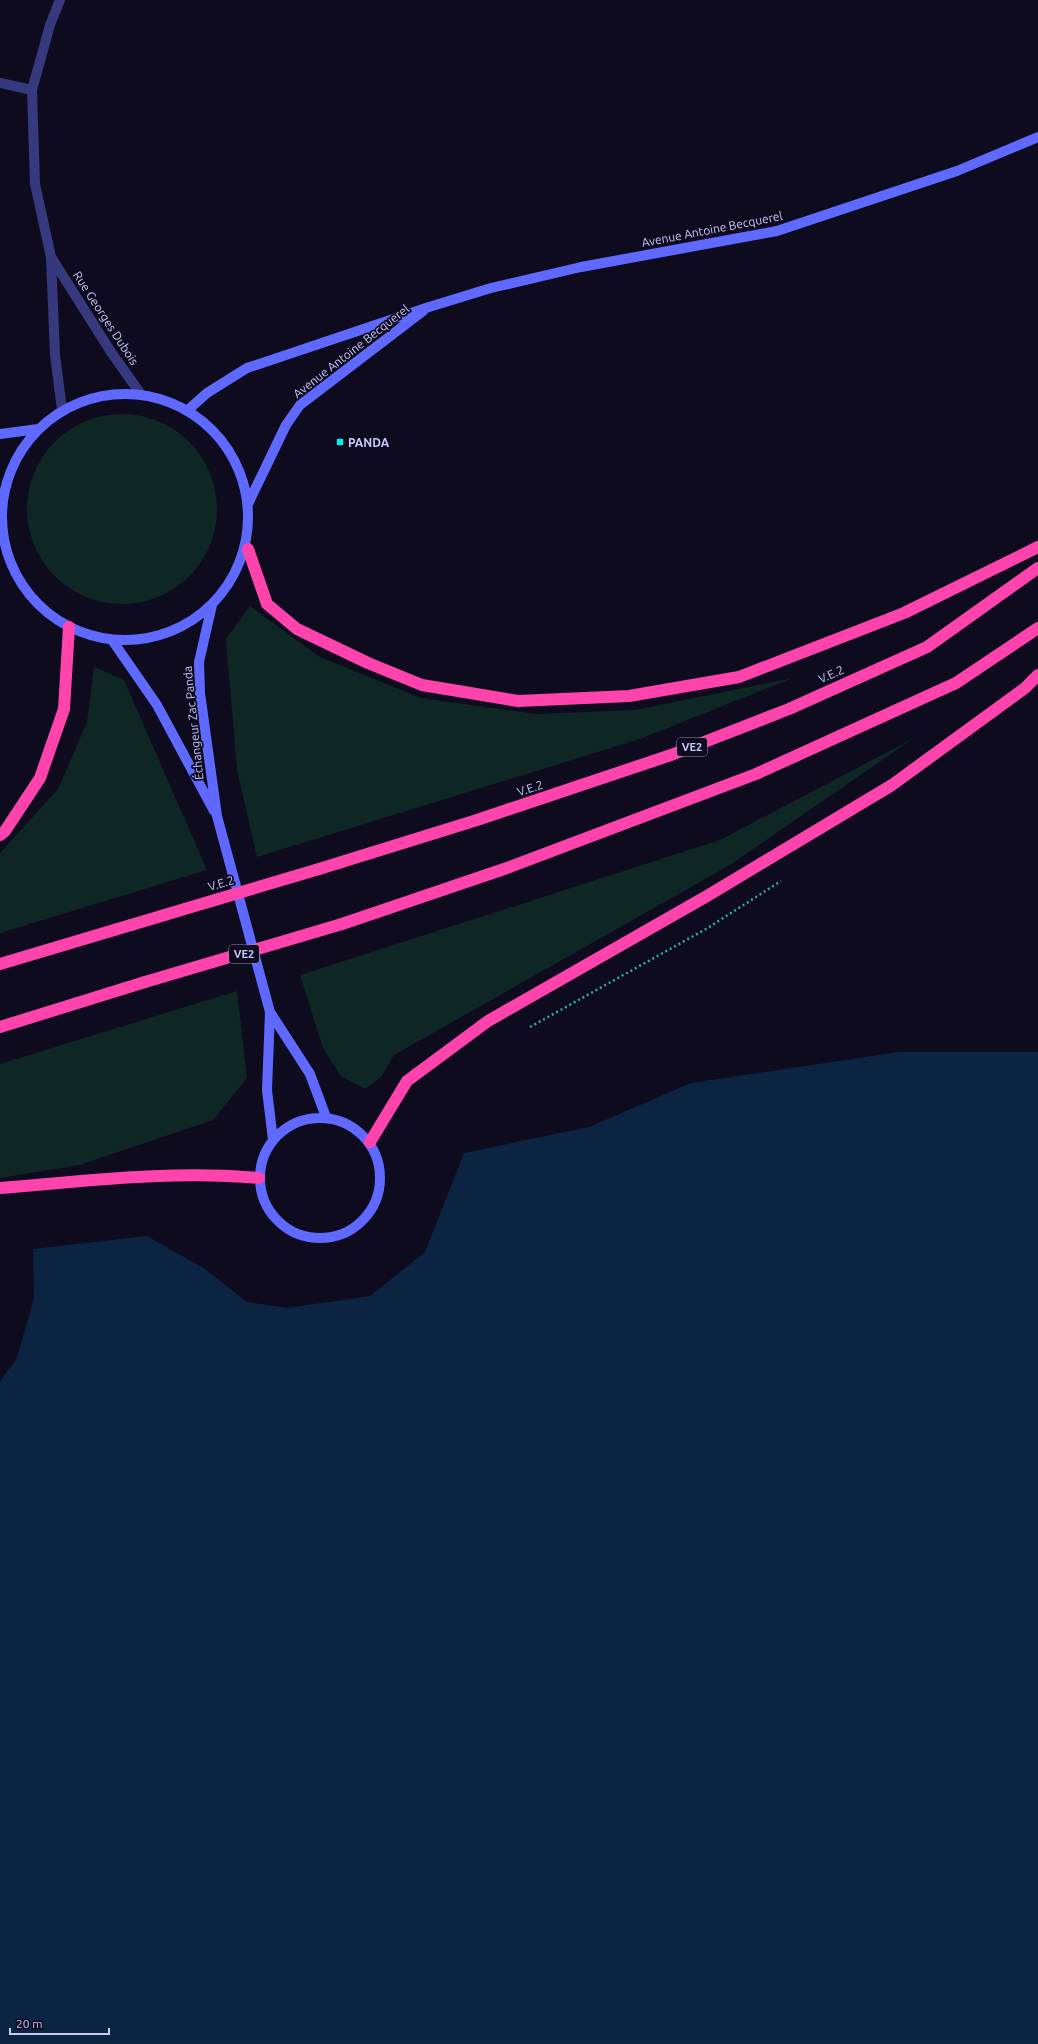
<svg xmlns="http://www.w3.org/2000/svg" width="1038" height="2044" font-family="Ubuntu,sans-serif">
<rect width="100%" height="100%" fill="#0d0b1d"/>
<!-- green -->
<path fill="#0f2724" d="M27 509a95 95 0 1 1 190 0a95 95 0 1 1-190 0Z
M250,606L320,657L421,698L536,714L635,710L793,678L640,739L257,857L237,770L226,639Z
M94,667L124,680L207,870L0,933V853L58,789L87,722Z
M914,738L730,865L394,1055L381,1077L365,1089L341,1076L323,1048L300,975L720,840Z
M237,991L247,1078L213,1120L80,1165L0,1178V1064Z"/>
<!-- water -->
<path fill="#0b2442" d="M899,1052H1038V2044H0V1381L16,1360L34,1299L33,1249L147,1236L205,1269L247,1302L287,1308L370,1296L425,1252L464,1153L589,1127L691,1083Z"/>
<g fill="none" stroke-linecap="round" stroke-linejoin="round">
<!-- path -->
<path stroke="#2caf9c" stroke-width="2.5" stroke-dasharray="2 3" stroke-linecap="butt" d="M530,1027L706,929L781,881"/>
<!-- lane -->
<path stroke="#36397d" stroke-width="10" d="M0,83L32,90"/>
<!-- street -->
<path stroke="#36397d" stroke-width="10" d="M51,257L35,184L32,90L50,25L60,0
M62,410L55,355L51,257L111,352L140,393"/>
<!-- secondary -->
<path stroke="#5f68ff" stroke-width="10" d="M2 517a123 123 0 1 1 246 0a123 123 0 1 1-246 0Z
M188,410L207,393L247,368L429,307L491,288L581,267L777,231L957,171L1038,137
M0,434L38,429
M248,504L286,425L300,405L423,311
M212,605L199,662L200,693L217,816L270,1012L267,1090L273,1140
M112,640L157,705L214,811
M270,1012L310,1074L326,1117
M260 1178a60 60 0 1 1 120 0a60 60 0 1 1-120 0Z"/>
<!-- highway -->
<path stroke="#ff43ad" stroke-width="12" d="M248,549L267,604L297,629L368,663L422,685L518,701L629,696L739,677L904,613L1038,547
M0,835L5,831L40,778L64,709L69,627
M319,869L477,820L671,755L789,709L927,647L1038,568
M342,924L507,868L756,774L956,683L1038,628
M0,964L131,925
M0,1027L145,982
M370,1142L407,1081L488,1021L707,896L892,785L1025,688L1038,675
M0,1188C86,1181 173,1170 259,1178"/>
<!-- highway-bridge -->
<path stroke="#ff43ad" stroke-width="12" d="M131,925L319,869
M145,982L342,924"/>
</g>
<!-- markers -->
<rect fill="#00eff3" stroke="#0d0b1d" stroke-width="1.5" x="336" y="438" width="8" height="8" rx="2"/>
<g text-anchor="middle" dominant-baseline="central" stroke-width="3.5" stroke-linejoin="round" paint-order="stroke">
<!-- shield labels -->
<g fill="#0d0b1d" stroke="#918fbb" stroke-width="1">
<rect x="677" y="738" width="30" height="18" rx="3"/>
<rect x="229" y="945" width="30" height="18" rx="3"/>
</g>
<g font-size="11" font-weight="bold" fill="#cac8ff">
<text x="692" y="747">VE2</text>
<text x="244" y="954">VE2</text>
</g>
<!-- street labels -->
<g font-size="12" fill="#cac8ff" stroke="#0d0b1d">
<text transform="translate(712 229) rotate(-11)">Avenue Antoine Becquerel</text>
<text transform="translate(106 318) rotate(57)">Rue Georges Dubois</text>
<text transform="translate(351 351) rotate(-38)">Avenue Antoine Becquerel</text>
<text transform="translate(831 674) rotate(-24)">V.E.2</text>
<text transform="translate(193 723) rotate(-96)">Échangeur Zac Panda</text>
<text transform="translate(530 788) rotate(-18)">V.E.2</text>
<text transform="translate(221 883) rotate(-16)">V.E.2</text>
</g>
<!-- poi labels -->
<g font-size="12" font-weight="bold" fill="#cac8ff" stroke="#0d0b1d" text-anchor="start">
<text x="348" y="442">PANDA</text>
</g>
</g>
<!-- scale -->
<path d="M10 2028v6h99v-6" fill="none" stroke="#cac8ff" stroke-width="2"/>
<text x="16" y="2028" font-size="12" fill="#cac8ff" stroke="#0d0b1d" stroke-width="3" paint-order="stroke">20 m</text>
</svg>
